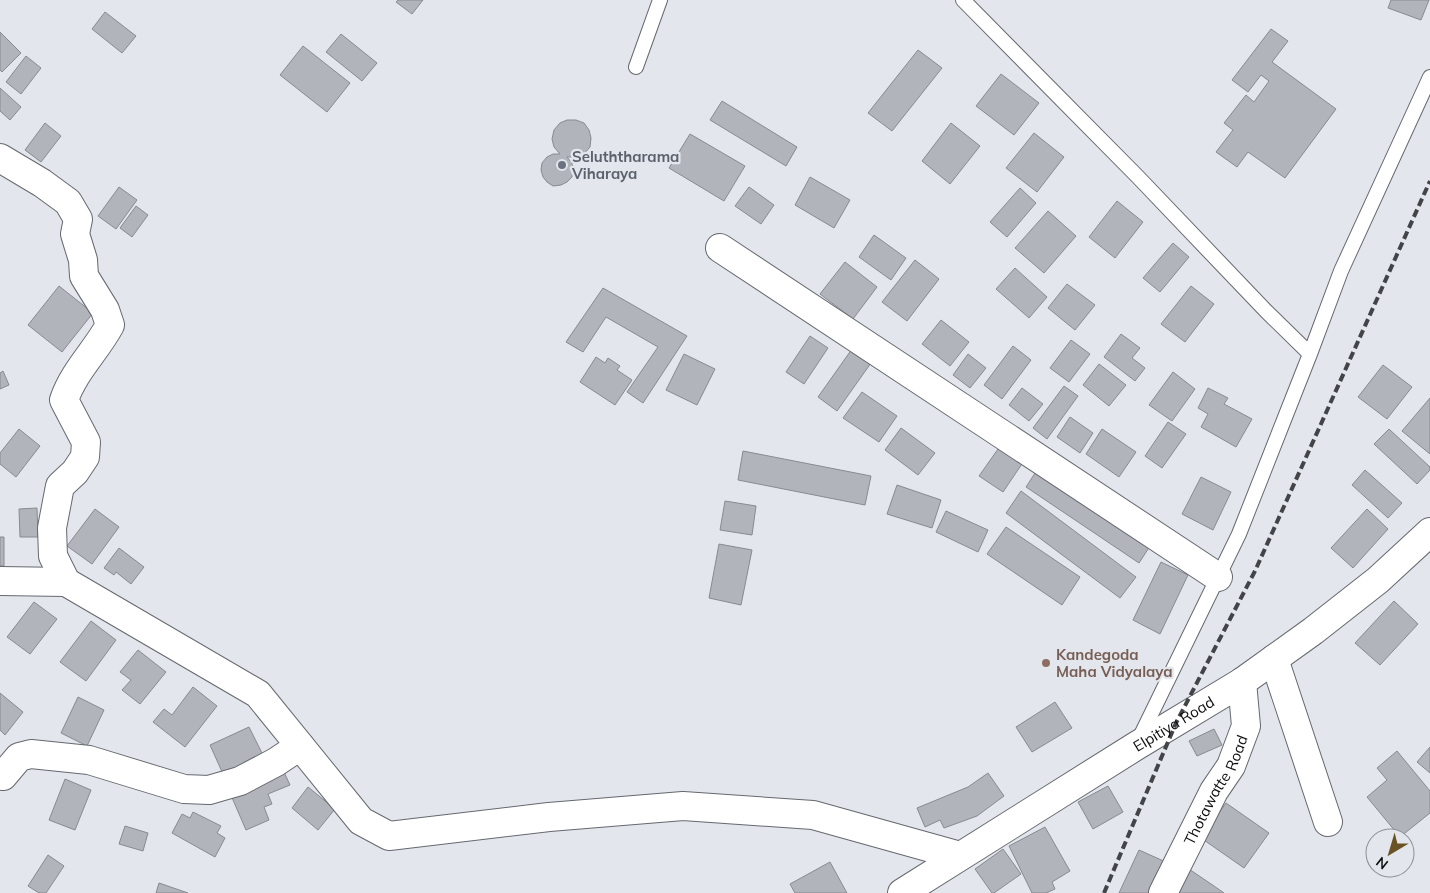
<svg xmlns="http://www.w3.org/2000/svg" width="1430" height="893" font-family="Mulish,sans-serif">
<rect width="100%" height="100%" fill="#e3e7ed"/>
<!-- building -->
<path fill="#b1b5bb" stroke="#878a91" d="M398,0H423L412,14L396,2Z
M1391,0H1429L1421,20L1388,8Z
M105,12L136,36L122,53L92,29Z
M1271,29L1288,41L1272,62L1336,109L1285,178L1248,152L1237,167L1216,152L1233,130L1224,123L1246,95L1254,102L1269,81L1261,75L1248,92L1232,80Z
M0,32L21,53L2,72L0,70Z
M341,34L377,63L362,81L326,52Z
M303,46L350,83L327,112L280,75Z
M918,50L942,68L892,131L868,113Z
M26,56L41,68L21,94L6,82Z
M1001,74L1039,103L1014,135L976,106Z
M0,88L21,107L10,120L0,111Z
M722,101L797,147L786,166L710,120Z
M567,120H576L584,123L589,130L591,138L590,147L584,154L576,157H567L572,163L573,170L572,177L567,182L561,185L553,186L547,182L543,177L541,170L542,163L547,157L553,154H560L554,147L552,139L554,130L560,123Z
M45,123L61,136L41,162L25,150Z
M951,123L980,146L950,184L922,161Z
M1034,133L1064,157L1037,192L1006,168Z
M690,134L745,166L724,201L669,168Z
M810,177L850,200L834,228L795,205Z
M119,187L137,200L116,229L98,216Z
M749,187L774,205L761,224L735,206Z
M1020,188L1036,203L1007,237L990,222Z
M1117,201L1143,222L1115,258L1089,237Z
M136,206L148,215L132,237L120,228Z
M1048,211L1076,236L1044,273L1015,248Z
M874,235L906,258L891,280L859,257Z
M1173,243L1189,257L1160,292L1143,278Z
M915,260L939,279L907,321L882,302Z
M845,262L877,287L853,319L820,294Z
M1015,268L1047,297L1029,318L996,289Z
M1067,284L1095,305L1075,330L1048,308Z
M59,286L93,313L62,352L28,325Z
M1191,286L1214,304L1185,342L1161,324Z
M603,288L687,336L643,403L627,392L658,347L606,317L583,352L566,342Z
M941,320L969,342L950,366L922,344Z
M1121,334L1140,348L1132,358L1145,368L1135,381L1104,357Z
M810,336L828,348L804,384L786,372Z
M1071,340L1090,354L1069,382L1050,368Z
M1013,346L1031,360L1002,399L984,385Z
M852,349L871,363L837,411L818,397Z
M684,354L715,369L697,405L666,390Z
M968,354L986,368L970,388L953,375Z
M596,357L605,363L608,358L620,366L617,370L632,380L615,405L580,382Z
M1099,364L1126,385L1109,406L1083,385Z
M1383,365L1412,387L1387,419L1358,397Z
M3,371L9,385L0,389V373Z
M1173,372L1195,389L1172,421L1149,405Z
M1064,386L1078,396L1047,439L1033,428Z
M1022,388L1043,404L1029,421L1009,405Z
M1208,388L1228,398L1224,404L1252,419L1236,447L1201,427L1208,414L1198,408Z
M862,392L897,416L879,442L843,418Z
M1430,398V454L1402,431Z
M1070,417L1093,433L1080,453L1057,437Z
M1168,422L1186,434L1162,468L1145,456Z
M901,428L935,453L918,475L885,450Z
M19,429L40,446L16,477L0,464V453Z
M1102,429L1136,452L1119,477L1086,454Z
M1389,429L1430,467V470L1417,484L1374,444Z
M1003,442L1026,458L1003,492L979,476Z
M743,451L871,476L865,505L738,480Z
M1039,467L1152,543L1139,563L1026,487Z
M1365,470L1402,503L1388,518L1352,485Z
M1201,477L1231,492L1213,530L1182,514Z
M897,485L941,500L932,528L887,514Z
M1021,491L1136,577L1120,598L1006,513Z
M725,501L756,506L752,535L720,530Z
M37,508L38,537H20L19,509Z
M95,509L119,527L92,564L67,546Z
M1367,509L1388,529L1353,568L1331,548Z
M946,511L988,530L978,552L936,532Z
M1006,527L1080,577L1062,605L987,554Z
M0,537H4V566H0Z
M719,544L752,550L741,605L709,598Z
M119,548L144,567L131,584L116,572L114,575L104,568Z
M1161,562L1188,575L1160,634L1133,620Z
M1394,601L1418,624L1380,665L1355,643Z
M34,602L57,619L30,654L7,637Z
M91,621L116,640L86,681L60,662Z
M138,650L166,672L140,704L122,690L131,680L120,672Z
M193,687L217,706L185,747L153,722L164,709L172,715Z
M0,693L23,712L5,735L0,730Z
M78,697L104,710L87,746L61,733Z
M1055,702L1072,728L1032,752L1016,727Z
M249,727L263,755L223,774L210,745Z
M1214,729L1222,745L1197,756L1189,741Z
M1430,747V773L1417,762Z
M1397,751L1430,791V813L1400,837L1367,797L1387,780L1377,768Z
M284,772L290,785L268,794L272,804L264,807L269,820L246,830L230,793Z
M988,773L1004,796L977,816L944,828L940,820L925,827L917,808L968,787Z
M65,779L91,790L75,830L49,820Z
M1108,786L1123,812L1093,829L1078,802Z
M308,787L335,809L318,830L292,808Z
M1226,803L1269,833L1244,868L1201,838Z
M193,812L221,826L217,833L225,838L215,857L172,833L182,814L190,818Z
M125,826L148,833L143,851L119,844Z
M1045,827L1070,871L1052,882L1055,889L1046,893H1032L1009,846Z
M1003,849L1021,874L994,893H992L975,869Z
M1139,850L1168,863L1153,893H1119Z
M48,855L64,866L46,893H39L28,886Z
M830,862L847,893H795L790,884Z
M1186,867L1214,886L1224,893H1169Z
M159,883L188,893H156Z"/>
<g fill="none" stroke-linecap="round" stroke-linejoin="round">
<!-- service casing -->
<g stroke="#65686e" stroke-width="16">
<path id="service" d="M963,0L1138,177L1266,311L1310,354
M636,67L660,0
M1139,739L1239,534L1310,354L1341,271L1430,77"/>
</g>
<!-- minor casing -->
<g stroke="#65686e" stroke-width="30">
<g id="minor">
<path d="M0,158L42,183L68,202L78,219L75,234L83,260L84,276L105,310L110,325C96,351 74,371 64,400L86,442L85,457L75,472L60,486L52,528L53,556L66,582"/>
<path d="M720,248L1218,577"/>
<path d="M0,581L66,582L258,694L361,821L389,836L549,817L683,806L813,815L960,856"/>
<path d="M1274,659L1328,822"/>
<path d="M3,776L19,757L31,754L89,760L184,789L209,790L240,781L276,762L300,746"/>
<path id="s1" d="M1163,893L1214,791L1231,766L1246,726L1242,682"/>
</g>
</g>
<!-- primary casing -->
<g stroke="#65686e" stroke-width="30">
<g id="primary">
<path id="s2" d="M902,893L1136,746L1242,682L1313,631L1378,580L1430,532"/>
</g>
</g>
<!-- service -->
<use href="#service" stroke="#fff" stroke-width="14"/>
<!-- minor -->
<use href="#minor" stroke="#fff" stroke-width="28"/>
<!-- primary -->
<use href="#primary" stroke="#fff" stroke-width="28"/>
<!-- rail -->
<path stroke="#424447" stroke-width="4" stroke-dasharray="8 4" stroke-linecap="butt" d="M1104,893L1176,723L1255,571L1430,181"/>
</g>
<!-- markers -->
<circle fill="#6b7280" stroke="#e3e7ed" stroke-width="2" cx="562" cy="165" r="5"/>
<circle fill="#8d6e63" stroke="#e3e7ed" stroke-width="2" cx="1046" cy="663" r="5"/>
<g text-anchor="middle" dominant-baseline="central" stroke-width="4.5" stroke-linejoin="round" paint-order="stroke">
<!-- worship labels -->
<g font-size="15" font-weight="bold" fill="#5b616d" stroke="#e3e7ed" text-anchor="start">
<text x="572" y="156">Seluththarama<tspan x="572" dy="17">Viharaya</tspan></text>
</g>
<!-- education labels -->
<g font-size="15" font-weight="bold" fill="#785e54" stroke="#e3e7ed" text-anchor="start">
<text x="1056" y="654">Kandegoda<tspan x="1056" dy="17">Maha Vidyalaya</tspan></text>
</g>
<!-- street labels -->
<g font-size="15" fill="#0d0e10" stroke="#e3e7ed">
<text stroke="none"><textPath href="#s2" startOffset="320">Elpitiya Road</textPath></text>
<text stroke="none"><textPath href="#s1" startOffset="116">Thotawatte Road</textPath></text>
</g>
</g>
<!-- north arrow -->
<g transform="translate(1390 853) rotate(218)"><circle r="24" fill="#e3e7ed" stroke="#8d9095"/>
<path d="M0-4L9 19L0 12L-9 19Z" fill="#6a5222"/>
<text y="-8" font-size="14" font-weight="bold" text-anchor="middle" fill="#0d0e10">N</text>
</g>
</svg>
